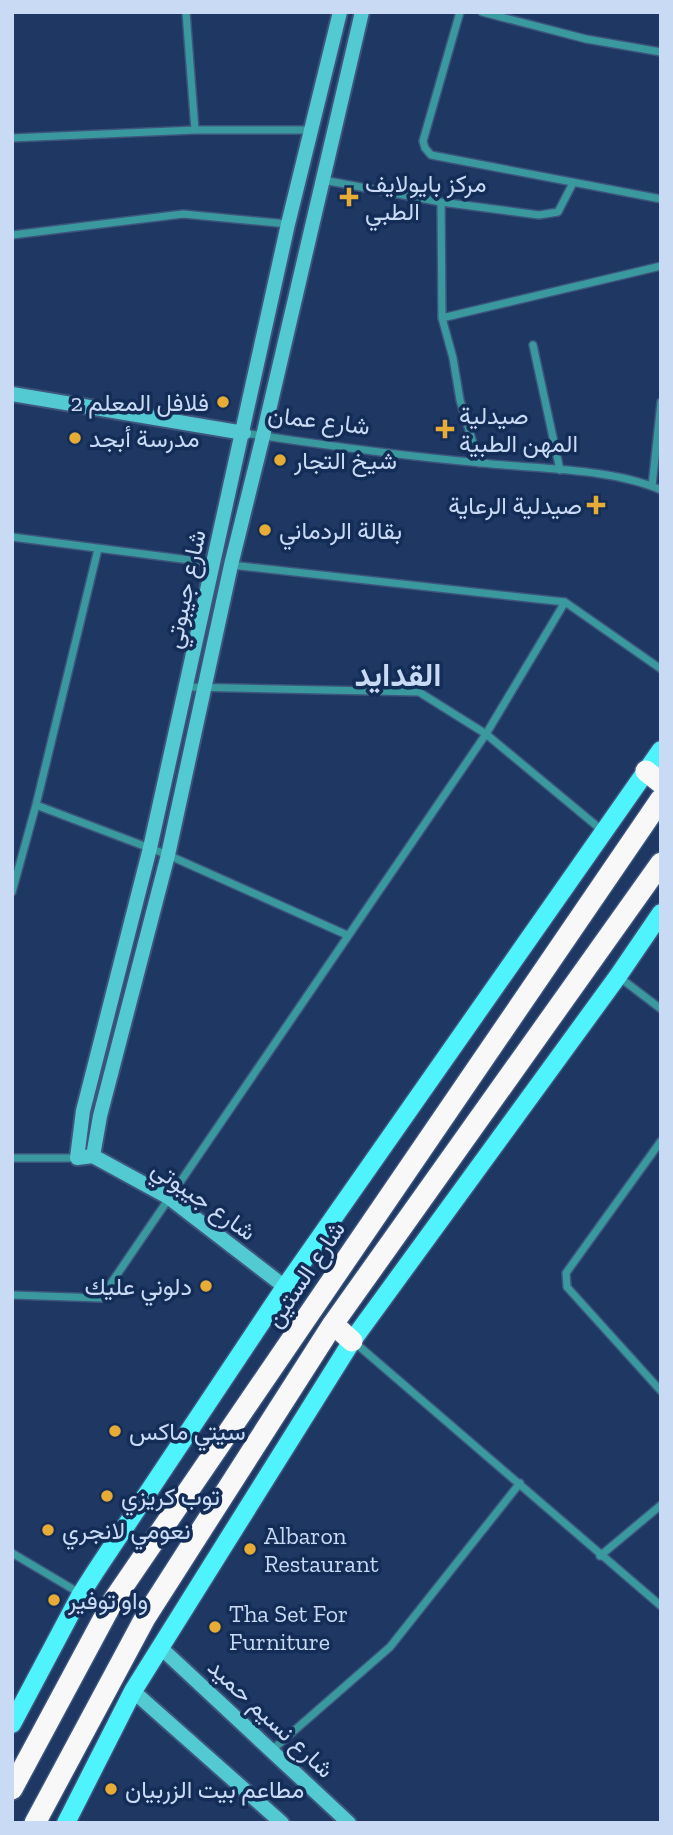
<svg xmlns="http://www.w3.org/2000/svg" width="673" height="1835" font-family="'Zilla Slab',Vazirmatn,serif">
<rect width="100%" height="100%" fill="#1e3863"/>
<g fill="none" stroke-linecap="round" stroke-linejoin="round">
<!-- street casing -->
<g stroke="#3d557d" stroke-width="10">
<path id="street" d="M186,12L195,130
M460,12L423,141L425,148L431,155L661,199
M482,12L586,39L661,52
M12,138L195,130H311
M323,180L441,202
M12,235L183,214L288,224
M442,318L661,266
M533,345L560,470
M244,433C322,445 403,456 482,463C536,469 612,468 661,490
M479,463L460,400L453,358L442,318L441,202L539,215L558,212L573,183
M652,486L661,402
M12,537L213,563
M231,565L565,602L661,669
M187,687L419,692L486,734L604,832
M36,805L168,855L347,935
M12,892L36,805L98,549
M619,977L661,1009
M661,1141L566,1273L567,1287L661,1391
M12,1158H77
M12,1295L101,1298L486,734L565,602
M353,1341L661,1606
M12,1553L81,1594
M600,1556L661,1505
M272,1750L390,1647L520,1483"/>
</g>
<!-- secondary casing -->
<g stroke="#3d557d" stroke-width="18">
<path id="secondary" d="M12,394L244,433
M93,1156L100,1116L168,855L231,565L263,436L362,12
M285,1287L168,1197L93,1156L77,1158L83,1111L150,848L288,224L340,12
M161,1648L349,1823
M133,1691L282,1823"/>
</g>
<!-- primary casing -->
<g stroke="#3d557d" stroke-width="21">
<path id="primary" d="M12,1724L81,1594L95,1572L285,1287L661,750
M66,1823L133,1691L352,1341L618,976L661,913"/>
</g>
<!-- highway casing -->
<g stroke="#3d557d" stroke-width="24">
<path id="highway" d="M646,771L661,783
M333,1324L352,1341
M12,1789L113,1601L661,799
M35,1823L145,1618L333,1324L661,863"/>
</g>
<!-- street -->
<use href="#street" stroke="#3a999e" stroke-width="7"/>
<!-- secondary -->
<use href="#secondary" stroke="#53cad1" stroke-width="14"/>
<!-- primary -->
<use href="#primary" stroke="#4ef3fc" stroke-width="18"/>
<!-- highway -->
<use href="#highway" stroke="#f8f8f8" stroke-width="21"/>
</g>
<!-- markers -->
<g fill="#e7ac36" stroke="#142d57" stroke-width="2.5">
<path d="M345.5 186.5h7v7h7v7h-7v7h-7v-7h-7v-7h7z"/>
<circle cx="223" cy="402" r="7"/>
<path d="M441.5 418.5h7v7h7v7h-7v7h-7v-7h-7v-7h7z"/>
<circle cx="75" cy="438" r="7"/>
<circle cx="280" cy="460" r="7"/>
<path d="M592.5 494.5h7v7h7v7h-7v7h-7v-7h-7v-7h7z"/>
<circle cx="265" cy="530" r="7"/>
<circle cx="206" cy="1286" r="7"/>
<circle cx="115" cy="1431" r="7"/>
<circle cx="107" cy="1496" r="7"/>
<circle cx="48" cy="1530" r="7"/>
<circle cx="250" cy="1549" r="7"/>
<circle cx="54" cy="1600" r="7"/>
<circle cx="215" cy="1627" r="7"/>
<circle cx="111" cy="1789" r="7"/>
</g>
<g text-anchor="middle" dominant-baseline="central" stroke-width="7" stroke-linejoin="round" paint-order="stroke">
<!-- poi labels -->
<g font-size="24" fill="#c9daf5" stroke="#142d57" text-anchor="start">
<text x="365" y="183">مركز بايولايف<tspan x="365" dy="28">الطبي</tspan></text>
<text x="209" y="402" text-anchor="end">فلافل المعلم 2</text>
<text x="459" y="415">صيدلية<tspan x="459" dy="28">المهن الطبية</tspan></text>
<text x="89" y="438">مدرسة أبجد</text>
<text x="294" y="460">شيخ التجار</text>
<text x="582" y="505" text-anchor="end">صيدلية الرعاية</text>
<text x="279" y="530">بقالة الردماني</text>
<text x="192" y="1286" text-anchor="end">دلوني عليك</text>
<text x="129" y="1431">سيتي ماكس</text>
<text x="121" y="1496">توب كريزي</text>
<text x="62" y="1530">نعومي لانجري</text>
<text x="264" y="1535">Albaron<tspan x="264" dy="28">Restaurant</tspan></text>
<text x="68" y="1600">واو توفير</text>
<text x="229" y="1613">Tha Set For<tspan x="229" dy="28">Furniture</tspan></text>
<text x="125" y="1789">مطاعم بيت الزربيان</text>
</g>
<!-- street labels -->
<g font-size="24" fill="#c9daf5" stroke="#142d57">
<text transform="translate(319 420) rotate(7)">شارع عمان</text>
<text transform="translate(185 589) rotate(-78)">شارع جيبوتي</text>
<text transform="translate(204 1200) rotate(35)">شارع جيبوتي</text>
<text transform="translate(305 1274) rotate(-56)">شارع الستين</text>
<text transform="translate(271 1718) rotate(43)">شارع نسيم حميد</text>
</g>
<!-- district labels -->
<g font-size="32" font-weight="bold" fill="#c9daf5" stroke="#142d57">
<text x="398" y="675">القدايد</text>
</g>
</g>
<!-- border -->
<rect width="673" height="1835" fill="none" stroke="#c9daf5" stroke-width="28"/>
</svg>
